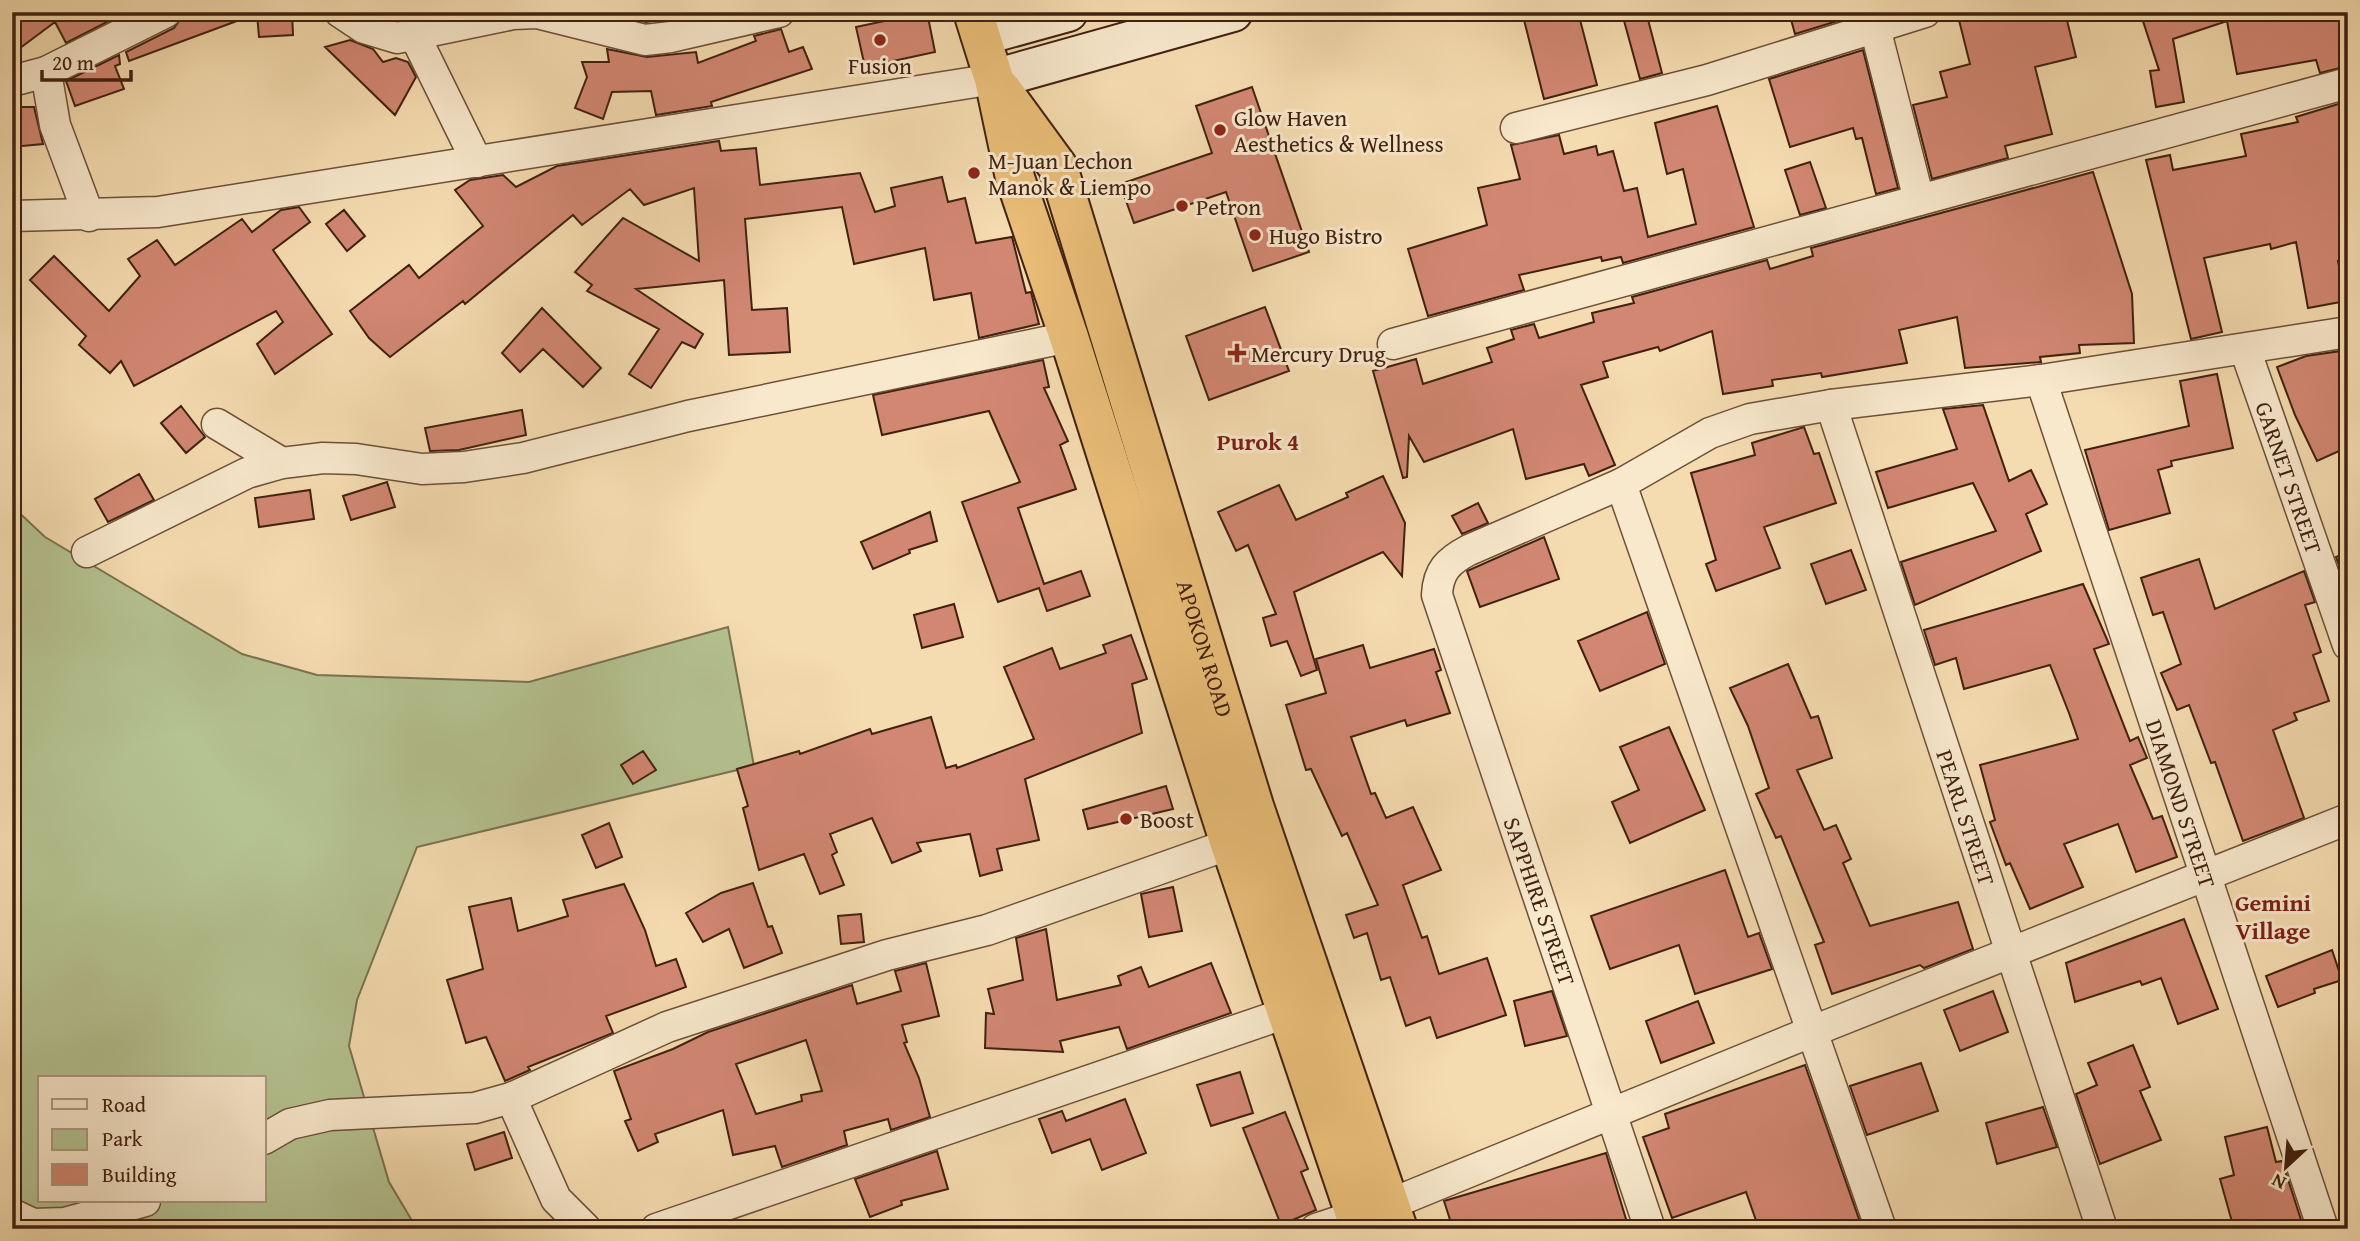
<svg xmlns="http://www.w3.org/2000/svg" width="2360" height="1241" font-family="'Gentium Book Plus',serif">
<rect width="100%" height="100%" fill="#f5dcb0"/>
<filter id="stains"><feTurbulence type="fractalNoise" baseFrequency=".00286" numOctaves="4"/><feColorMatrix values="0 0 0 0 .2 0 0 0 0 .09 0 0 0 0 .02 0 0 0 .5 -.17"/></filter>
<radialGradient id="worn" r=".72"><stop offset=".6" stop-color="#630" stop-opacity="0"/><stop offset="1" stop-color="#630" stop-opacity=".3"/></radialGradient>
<!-- green -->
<path fill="#b5c291" stroke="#7a7250" stroke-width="2" fill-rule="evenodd" d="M12,506L45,537L242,654L317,675L529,682L728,627L754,766L417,847L357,1000L349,1046L389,1182L417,1229H12ZM40,1078H264V1201H40Z"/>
<!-- building -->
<path fill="#d28773" stroke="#402110" stroke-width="2" fill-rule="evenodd" d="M12,12H115V18L66,43L55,22L12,54Z
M195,12H253V15L129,61L126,52L174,28L182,17Z
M292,12L293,35L259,37L257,14Z
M606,12H677L678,17L646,22Z
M927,12L935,52L865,67L856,27Z
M1522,12H1578L1597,85L1544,99Z
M1646,12L1662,73L1640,79L1623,17Z
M1789,12H1854V16L1795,34Z
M1957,12H2065L2076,57L2035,67L2052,134L2005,146L2008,158L1932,179L1913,105L1947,97L1940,72L1970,64Z
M2140,12H2340L2348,41V66L2320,73L2316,60L2237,74L2227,21L2173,39L2184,102L2156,107L2150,71L2159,70Z
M781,29L789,52L803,47L812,69L711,102L712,106L656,115L651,91L612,92L603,119L575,108L587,77L582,62H609L607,49L647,57L696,52L698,63L756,41L754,36Z
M350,40L373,49L383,62L396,58L408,62L416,77L395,115L325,47Z
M1863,50L1898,188L1876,194L1862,138L1856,139L1853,128L1790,147L1769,79Z
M119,55L120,64L115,66L124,89L75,106L66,81Z
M1252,87L1309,252L1253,271L1226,192L1134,223L1120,184L1212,153L1196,106Z
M2348,101V260L2338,261L2346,301L2308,308L2296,242L2271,249L2270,244L2204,258L2222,332L2191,339L2146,160L2170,155L2173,170L2246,156L2241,134L2298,122L2296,117Z
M1717,106L1754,227L1623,263L1621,257L1602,261L1601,257L1519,275L1524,290L1428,316L1408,249L1487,225L1478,188L1520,179L1511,145L1559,135L1564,154L1596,146L1598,155L1613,151L1624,191L1637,188L1648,237L1696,224L1683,169L1667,174L1655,123Z
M12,107H34L43,144L12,147Z
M719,141L721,151L756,148L760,185L860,173L875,212L895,206L891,188L942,177L948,202L965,198L976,243L1012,237L1026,293L1031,292L1039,324L979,338L971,293L934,300L925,248L854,264L842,207L745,219L752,310L787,308L790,352L729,355L724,280L636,289L703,334L695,348L682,342L651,388L629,374L659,329L587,291L592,285L575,272L623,218L699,261L694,188L644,205L630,189L582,225L573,215L465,304L463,301L390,357L369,338L350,311L409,265L419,278L483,226L455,190L470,180L503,175L516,187L557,166Z
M1810,162L1826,208L1800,215L1785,170Z
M2093,172L2132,294L2134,343L2079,345L2080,353L2040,357L2041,362L1965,368L1957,317L1899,330L1907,363L1822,377L1821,373L1772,380L1773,386L1723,394L1712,331L1660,351L1658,347L1603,362L1608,377L1581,385L1615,465L1589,476L1584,464L1526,479L1513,429L1424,462L1409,436L1407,477L1403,478L1373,371L1416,359L1423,384L1492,362L1487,348L1514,339L1511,330L1534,324L1539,338L1594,322L1592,313L1634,303L1632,297L1767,260L1770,269L1813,256L1811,248Z
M299,207L310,222L273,250L332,334L275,374L257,344L283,322L276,311L134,386L121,361L110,373L79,345L86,336L30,280L54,256L109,311L140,276L128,259L157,240L175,265L242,219L252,232L281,210Z
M344,210L365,236L347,251L326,224Z
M1265,307L1289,371L1209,400L1186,336Z
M542,308L601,368L583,387L543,349L520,372L502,353Z
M2348,350V447L2317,461L2295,415L2277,367L2306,356Z
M1043,360L1049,387L1044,388L1068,441L1060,445L1076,489L1018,508L1044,584L1081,571L1090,596L1047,611L1039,588L998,602L962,502L1020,482L989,411L882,435L873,395Z
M2217,374L2233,448L2171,461L2172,466L2158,470L2170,513L2109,530L2085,450L2189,426L2180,381Z
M1983,405L2009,481L2031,470L2047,504L2026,514L2041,551L1915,605L1901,562L1996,531L1973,483L1888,508L1876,472L1957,449L1943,409Z
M181,406L205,437L186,453L161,423Z
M522,410L526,435L459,450L430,451L425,428Z
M1804,427L1814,454L1819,453L1836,503L1764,527L1780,568L1716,591L1706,564L1716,560L1691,473L1755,455L1752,443Z
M139,474L154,500L108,522L95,499Z
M1383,476L1405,523L1402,576L1383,552L1294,592L1317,670L1301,676L1287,641L1271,646L1263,618L1276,614L1248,545L1236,551L1218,512L1279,485L1296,520L1348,497L1346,493Z
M387,482L395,507L351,520L343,496Z
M310,490L314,519L259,527L255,498Z
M1478,503L1488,523L1462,534L1452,516Z
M930,512L937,541L909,550L910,553L873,569L861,542Z
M1544,537L1559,579L1480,607L1467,571Z
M1851,550L1866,590L1826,604L1811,564Z
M2348,552V591L2336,557Z
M2199,559L2215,609L2304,571L2315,602L2305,605L2321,652L2313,655L2329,701L2294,713L2297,720L2273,730L2304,818L2243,841L2215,762L2211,763L2189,705L2177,710L2161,673L2181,664L2163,612L2153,615L2141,578Z
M2083,584L2109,644L2094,649L2130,741L2138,737L2147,758L2130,765L2153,819L2162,816L2177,857L2136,872L2118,824L2064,844L2083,887L2030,909L2010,863L2006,865L1990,822L1995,820L1980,765L2078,739L2069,713L2050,665L1964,689L1956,658L1935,665L1924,630Z
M954,604L963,637L922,648L914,615Z
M1647,612L1665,664L1600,691L1578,641Z
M1131,635L1147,679L1132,684L1142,733L1025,779L1039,840L997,849L1002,870L980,876L970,834L917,843L921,851L892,863L872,818L830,834L837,852L832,855L844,885L820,894L804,854L759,870L743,808L748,806L737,769L799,751L800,754L870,729L872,734L931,717L946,768L956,765L957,768L1034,739L1004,667L1052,648L1060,669L1106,653L1103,645Z
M1363,645L1370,668L1434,649L1441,670L1436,672L1450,713L1407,726L1405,720L1351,737L1371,794L1375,793L1386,818L1413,807L1441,870L1403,885L1422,938L1427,936L1439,974L1487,958L1506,1015L1437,1038L1430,1017L1406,1026L1390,977L1381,980L1367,933L1354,938L1346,915L1378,905L1347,833L1342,836L1311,769L1306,770L1286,705L1326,693L1316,659Z
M1788,664L1811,718L1818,716L1832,758L1797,770L1824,830L1836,825L1851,859L1843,863L1870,926L1958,902L1973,949L1924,968L1920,965L1832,994L1815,945L1824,942L1781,836L1776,838L1756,794L1769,788L1748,726L1730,688Z
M1669,727L1705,810L1630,843L1612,802L1639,790L1620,747Z
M643,751L656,770L633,784L621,765Z
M1166,786L1173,809L1088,829L1083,810Z
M609,823L622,857L596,868L582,835Z
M1725,870L1748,937L1759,933L1772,969L1695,994L1679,945L1610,969L1591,916Z
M753,883L768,927L772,926L782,953L744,968L729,929L703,942L686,913L721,893Z
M624,884L645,930L656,966L676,959L686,987L606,1016L613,1033L528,1067L530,1070L505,1081L486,1037L466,1043L447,980L483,969L469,907L511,898L518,931L568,916L563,900Z
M1173,887L1182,931L1149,937L1141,894Z
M861,914L864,942L841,944L838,916Z
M2184,919L2218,1009L2178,1024L2161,978L2142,985L2140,981L2075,1002L2066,963Z
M1046,929L1057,1000L1121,985L1118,976L1141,967L1149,987L1211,963L1231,1013L1127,1049L1119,1027L1060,1041L1063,1052L985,1048L986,1013L994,1014L988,989L1023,980L1016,938Z
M2332,950L2342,980L2314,989L2315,993L2278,1007L2266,976Z
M926,963L939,1016L902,1025L907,1042L904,1043L919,1078L930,1117L891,1130L888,1119L844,1131L847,1145L782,1167L775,1146L733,1155L723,1110L655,1134L658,1142L638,1151L625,1121L631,1119L614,1071L673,1049L708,1032L852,985L857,1004L901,991L895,971ZM806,1040L822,1091L801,1095L802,1101L756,1114L736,1064Z
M1552,991L1567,1036L1525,1046L1514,1001Z
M1993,991L2008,1032L1960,1051L1944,1010Z
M1698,1001L1714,1043L1661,1063L1646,1021Z
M2133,1045L2150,1087L2140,1091L2161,1140L2100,1164L2076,1094L2097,1085L2088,1063Z
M1921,1063L1938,1111L1867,1135L1850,1086Z
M1805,1065L1860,1222L1841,1229H1759L1746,1192L1672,1218L1643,1137L1669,1128L1665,1114Z
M1240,1072L1253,1113L1211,1126L1197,1085Z
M1125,1099L1146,1153L1102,1170L1090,1139L1052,1153L1039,1119L1062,1111L1066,1121Z
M2043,1107L2057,1147L1997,1164L1986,1123Z
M1285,1112L1308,1169L1301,1172L1316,1210L1281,1225L1243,1128Z
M2267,1127L2276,1162L2282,1161L2304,1229H2234L2220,1179L2234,1175L2225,1137Z
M504,1132L512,1158L475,1170L467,1144Z
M937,1151L948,1189L901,1201L902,1205L870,1217L855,1179Z
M1606,1153L1629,1229H1453L1444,1201Z"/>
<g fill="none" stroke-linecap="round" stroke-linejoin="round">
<!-- street casing -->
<g stroke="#6d5038" stroke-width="33">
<g id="street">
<path d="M340,12L364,28L397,38L513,14L537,13L645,40L671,37L779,12"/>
<path d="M1871,12L1919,200"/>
<path d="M415,36L477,162"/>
<path d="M46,72L55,125L89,216"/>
<path d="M12,81L46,72L166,12"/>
<path d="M1516,128L1707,80L1925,12"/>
<path d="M13,216L158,212L994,79"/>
<path d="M1393,344L2348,83"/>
<path id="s1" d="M2245,349L2348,645"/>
<path id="s2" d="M2041,380L2323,1229"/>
<path id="s3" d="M1831,405L2102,1229"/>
<path d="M217,424L282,463"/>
<path d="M1621,484L1881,1229"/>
<path d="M87,552L247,473L282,463L323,458L356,459L422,469L464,467L523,458L688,416L1069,337"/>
<path d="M511,1098L556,1199L586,1229"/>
<path d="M264,1139L290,1124L330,1115L475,1108L511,1098L667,1027L887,955L987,930L1230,844"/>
<path d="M12,1214L33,1224L65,1223L145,1201"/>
<path d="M656,1229L1289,1012"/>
<path d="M1316,1229L1388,1205L1813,1031L2348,819"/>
<path d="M1650,1229L1437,595C1438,571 1448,561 1469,550L1621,484L1710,433L1750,419L1831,405L2041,380L2348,332"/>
</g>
</g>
<!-- secondary casing -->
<g stroke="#402110" stroke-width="42">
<path id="secondary" d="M981,36L1068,12
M994,79L1233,12"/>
</g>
<!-- highway casing -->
<g stroke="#402110" stroke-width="42">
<g id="highway">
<path d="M973,12L994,79L1015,178L1069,337L1230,844L1360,1229"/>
<path id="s4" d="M1001,89L1058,167L1254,806L1398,1229"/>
</g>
</g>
<!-- street -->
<use href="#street" stroke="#f8e8cc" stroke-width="30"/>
<!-- secondary -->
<use href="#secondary" stroke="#f8e8cc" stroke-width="38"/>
<!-- highway -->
<use href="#highway" stroke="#eabe78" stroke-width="38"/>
</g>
<!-- markers -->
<g fill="#8f2418" stroke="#f8e8cc" stroke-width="2.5">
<circle cx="880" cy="40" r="7"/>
<circle cx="1220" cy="130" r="7"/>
<circle cx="974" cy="173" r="7"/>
<circle cx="1182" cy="206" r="7"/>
<circle cx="1255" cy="235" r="7"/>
<path d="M1233.5 342.5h7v7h7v7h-7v7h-7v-7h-7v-7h7z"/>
<circle cx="1126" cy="819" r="7"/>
</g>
<g text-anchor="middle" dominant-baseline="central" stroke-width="6" stroke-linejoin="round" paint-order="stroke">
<!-- poi labels -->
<g font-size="23" fill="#402110" stroke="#f8e8cc" text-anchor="start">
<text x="880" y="65" text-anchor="middle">Fusion</text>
<text x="1234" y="117">Glow Haven<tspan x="1234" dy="26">Aesthetics &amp; Wellness</tspan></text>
<text x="988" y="160">M-Juan Lechon<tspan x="988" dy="26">Manok &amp; Liempo</tspan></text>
<text x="1196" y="206">Petron</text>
<text x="1269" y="235">Hugo Bistro</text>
<text x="1251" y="353">Mercury Drug</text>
<text x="1140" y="819">Boost</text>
</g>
<!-- street labels -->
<g font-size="23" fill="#402110" stroke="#f8e8cc">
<text stroke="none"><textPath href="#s1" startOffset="136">GARNET STREET</textPath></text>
<text stroke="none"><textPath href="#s4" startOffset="600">APOKON ROAD</textPath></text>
<text stroke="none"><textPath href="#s2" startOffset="446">DIAMOND STREET</textPath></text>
<text stroke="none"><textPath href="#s3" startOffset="434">PEARL STREET</textPath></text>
<text transform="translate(1540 901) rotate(71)">SAPPHIRE STREET</text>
</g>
<!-- neighbourhood labels -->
<g font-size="24" font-weight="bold" fill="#7a1f14" stroke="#f8e8cc">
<text x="1258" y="441">Purok 4</text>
<text x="2273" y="902">Gemini<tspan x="2273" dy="28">Village</tspan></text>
</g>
</g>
<!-- margin -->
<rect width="2360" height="1241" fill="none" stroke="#f5dcb0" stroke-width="42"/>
<rect x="14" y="14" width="2332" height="1213" fill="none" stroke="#402110" stroke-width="3.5"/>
<rect x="21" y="21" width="2318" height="1199" fill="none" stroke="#402110" stroke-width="2"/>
<!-- legend -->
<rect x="38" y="1076" width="228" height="126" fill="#f8e8cc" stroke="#ae9881" stroke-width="2"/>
<rect x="52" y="1099" width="35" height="10" fill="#f8e8cc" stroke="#ae9881" stroke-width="2"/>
<text x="102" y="1112" font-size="21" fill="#402110">Road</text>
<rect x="52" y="1129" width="35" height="21" fill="#b5c291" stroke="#ae9881" stroke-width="2"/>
<text x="102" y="1146" font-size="21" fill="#402110">Park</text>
<rect x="52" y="1164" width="35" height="21" fill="#d28773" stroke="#ae9881" stroke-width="2"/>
<text x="102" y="1182" font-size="21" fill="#402110">Building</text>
<!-- north arrow -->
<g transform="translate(2286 1167) rotate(206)" stroke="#f8e8cc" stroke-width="5" paint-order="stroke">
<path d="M0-5L12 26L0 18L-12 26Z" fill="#402110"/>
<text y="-10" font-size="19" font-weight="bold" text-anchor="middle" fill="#402110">N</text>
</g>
<!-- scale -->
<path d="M42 70v10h89v-10" fill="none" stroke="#402110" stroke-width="3.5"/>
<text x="52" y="70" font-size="21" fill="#402110" stroke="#f8e8cc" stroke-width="5" paint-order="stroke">20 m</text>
<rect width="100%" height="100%" filter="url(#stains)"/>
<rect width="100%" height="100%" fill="url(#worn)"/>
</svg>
